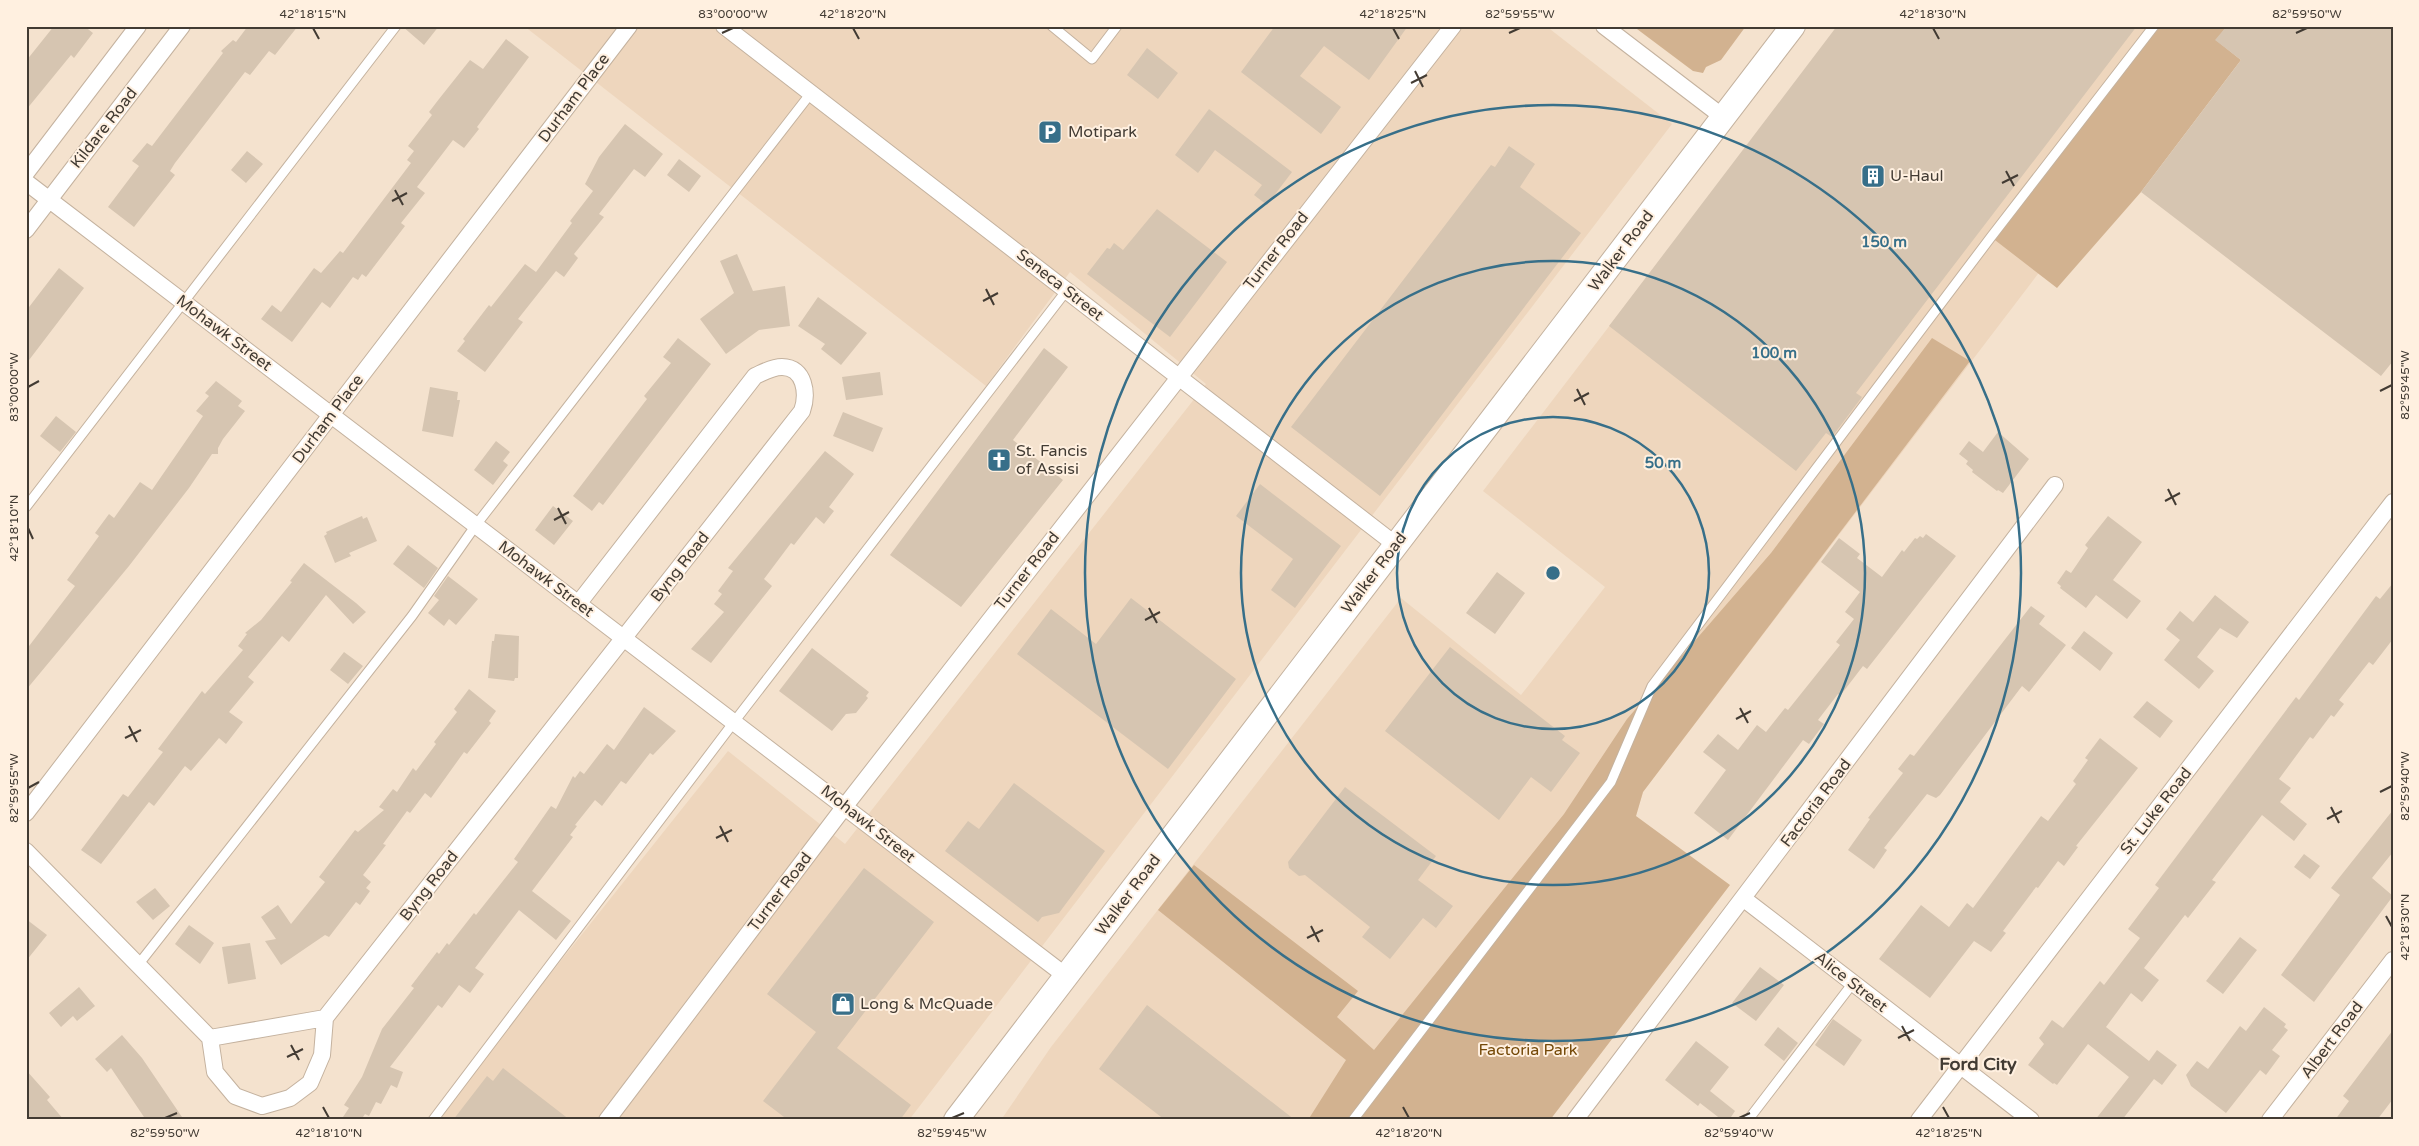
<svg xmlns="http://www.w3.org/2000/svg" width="2419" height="1146" font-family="'Varela Round',sans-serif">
<rect width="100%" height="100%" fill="#f4e2ce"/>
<!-- built -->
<path fill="#eed6bd" d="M524,26H1546L1672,124L909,1120H434L728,751L845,844L1206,384L1070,272L986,386Z
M1839,26H2227L1643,792L1636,816L1397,1120H1001L1051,1047L1401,598L1521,695L1605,587L1483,491Z"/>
<!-- green -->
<path fill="#d2b290" d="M1633,26H1746L1721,60L1706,67L1703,73L1693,71Z
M2154,26H2227L2216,40L2241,60L2141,192L2057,288L1991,237Z
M1932,338L1970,361L1643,792L1636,816L1730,885L1550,1120H1308L1346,1060L1158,910L1194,865L1358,991L1337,1017L1374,1050L1564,814L1627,719L1771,553Z"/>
<!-- building -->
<path fill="#d6c5b1" d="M54,26H84L93,33L74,58L71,55L26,110V61Z
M248,26H298L275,55L269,51L250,75L245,72L175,163L170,171L175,175L134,227L108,207L139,166L132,161L147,143L152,146L223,53L221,51L233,40L236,42Z
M402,26H439L424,45Z
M1275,26H1408L1369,80L1324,46L1300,76L1341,107L1321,134L1241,72Z
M1837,26H2137L1856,393L1862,397L1832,437L1826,433L1796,471L1609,326Z
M2227,26H2393V361L2381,376L2141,192L2241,60L2215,40Z
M506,39L529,57L477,127L479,129L464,148L453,140L417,187L425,193L401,223L405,226L366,277L362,274L358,280L353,277L330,308L322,302L292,342L261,319L272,305L281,312L314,268L321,273L340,251L343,253L411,163L407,160L414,151L408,146L432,115L429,112L439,99L470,60L483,69Z
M1147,48L1178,73L1158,99L1127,75Z
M1209,109L1292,172L1267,205L1254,195L1262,185L1215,150L1198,173L1175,155Z
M625,124L663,154L645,177L634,169L599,214L604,217L574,254L578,258L564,277L556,271L518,319L523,322L485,372L457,351L465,341L463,339L489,305L491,307L525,264L536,272L572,223L570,221L593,191L585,184L599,157Z
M1509,146L1535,164L1520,187L1581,233L1380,496L1291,427L1491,165L1495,167Z
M247,151L263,164L246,183L231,170Z
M679,159L701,176L689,192L667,175Z
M1157,209L1227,262L1170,337L1087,274L1107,248L1110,249L1114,243L1123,250Z
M737,254L753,291L785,286L790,326L759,330L726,354L700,319L734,293L720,261Z
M59,268L84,288L26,364V311Z
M818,297L867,333L841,365L821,349L825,344L798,326Z
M678,338L711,364L603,505L599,502L592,511L573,496L647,399L644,396L671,363L663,357Z
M1044,348L1068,367L1013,440L1063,480L961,607L890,555Z
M880,372L883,395L846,400L842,377Z
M216,381L242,401L238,406L245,411L223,439L218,448V454H212L189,488L129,566L26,690V650L75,586L67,580L99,536L95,533L109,514L114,518L140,482L152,490L203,416L196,411L209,396L205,393Z
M430,387L458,392L457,400H460L453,437L422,431Z
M843,412L883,428L873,452L833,436Z
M56,416L76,432L60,452L40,436Z
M1998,432L2029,459L2003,493L1998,490L1997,491L1972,472L1973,470L1966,464L1968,461L1959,454L1969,441L1983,452Z
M496,441L510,452L503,461L508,465L493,485L474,470Z
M825,451L854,474L829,507L834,511L824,524L816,517L794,545L791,543L764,579L772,586L711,663L691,649L724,612L714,604L722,594L718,591L733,571L728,568Z
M1260,484L1341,546L1295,608L1271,590L1293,559L1236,516Z
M553,506L573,521L554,545L535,530Z
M362,516L363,519L367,517L377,541L349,553L351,556L335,563L324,536L327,534L326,532Z
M2108,516L2142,542L2113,580L2141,601L2127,619L2096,595L2086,608L2060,588L2061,586L2057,583L2066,570L2071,573L2088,548L2085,545Z
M1926,534L1956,556L1867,669L1863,666L1840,696L1838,694L1818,720L1824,724L1809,744L1803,740L1728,840L1694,813L1726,770L1703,752L1718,734L1738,750L1757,725L1766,732L1785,708L1788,710L1840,645L1836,642L1854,619L1845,612L1860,592L1821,562L1839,538L1860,554L1857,558L1882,577L1902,550L1904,552L1915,538L1917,539L1920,536L1923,538Z
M408,545L438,568L424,588L393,564Z
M304,563L356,603L366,612L353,624L326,595L289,642L282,636L248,677L254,682L229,712L243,722L226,744L219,738L191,771L185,766L154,806L149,802L101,864L81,850L123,794L128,797L163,752L158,749L202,691L205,694L243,650L238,646L247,634L245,633L261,620L292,582L290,581Z
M1497,572L1525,593L1495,634L1466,613Z
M448,576L478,599L456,625L449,619L444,626L428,613L439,600L434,596Z
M2393,583V639L2373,665L2369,662L2339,700L2344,704L2334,717L2331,715L2313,739L2310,737L2279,779L2291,788L2280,802L2307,824L2294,841L2262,815L2212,880L2216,882L2188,918L2185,915L2144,968L2159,980L2142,1002L2131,993L2106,1027L2149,1061L2157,1050L2177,1065L2162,1085L2154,1079L2122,1120H2095L2129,1077L2088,1044L2057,1085L2054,1083L2053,1084L2028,1065L2044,1044L2039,1038L2052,1020L2063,1028L2100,981L2104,985L2140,938L2128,929L2159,888L2155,885L2296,697L2299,700L2376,596L2380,599Z
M2215,595L2249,622L2237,638L2220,628L2197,657L2214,671L2199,689L2164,660L2180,640L2166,629L2180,611L2193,622Z
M1131,598L1236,679L1168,769L1017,654L1051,609L1096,644Z
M2031,606L2045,616L2039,624L2066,645L2029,692L2022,686L1940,795L1936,798L1927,794L1884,848L1887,850L1874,869L1848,850L1870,819L1868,818L1903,773L1898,769L1910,754L1914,756Z
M2084,631L2113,653L2100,671L2071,648Z
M495,634L519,636L518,678H515L514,681L488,678L492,641H494Z
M1450,647L1565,736L1562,740L1580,753L1551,792L1531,777L1499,820L1385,731Z
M812,648L869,692L866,696L868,698L856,713L846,714L832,731L779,691Z
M344,652L363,666L348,684L330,670Z
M469,689L496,711L489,721L491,723L467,754L464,752L431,798L425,793L410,813L407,811L383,844L386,845L363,875L371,882L366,888L370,891L360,905L356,902L329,937L325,935L281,965L265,941L276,939L261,917L278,905L291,924L325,882L319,877L355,830L358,832L384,810L379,807L393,789L397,792L413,768L416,771L436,744L434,742L457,712L454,709Z
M2147,701L2173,721L2160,738L2133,717Z
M644,707L676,731L653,755L650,753L626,784L621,781L602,806L595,800L575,825L577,826L570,835L573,837L532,891L571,921L556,940L519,910L475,968L484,974L470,993L459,985L442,1008L438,1005L390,1067L403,1072L397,1088L391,1085L381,1104L376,1102L369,1116L365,1114L361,1120H341L349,1108L344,1105L362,1077L382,1029L414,988L411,986L437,952L439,954L447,943L449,945L474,913L476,915L518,862L514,859L551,806L556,809L573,776L575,778L580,771L584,774L607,744L614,750Z
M2100,738L2138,768L2076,846L2078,847L2064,866L2058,861L2038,888L2036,887L2003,931L2006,933L1991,952L1974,941L1930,998L1879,959L1921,905L1949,927L1967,903L1973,908L2041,816L2048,821L2076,784L2073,781L2088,760L2085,758Z
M1014,783L1105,851L1059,913L1042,917L1038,922L945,851L968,821L979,829Z
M1345,787L1436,856L1418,880L1453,906L1436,928L1423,918L1390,959L1362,937L1370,927L1305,875L1299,876L1289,868L1288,862Z
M2393,810V852L2372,878L2393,896L2314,1002L2281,975L2340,895L2331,888Z
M2304,854L2320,866L2310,879L2294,867Z
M864,868L934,922L837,1048L911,1105L900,1120H788L763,1101L816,1032L767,994Z
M155,888L170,906L153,920L136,902Z
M26,919L47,935L26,961Z
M189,925L214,943L200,964L175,944Z
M2240,937L2257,950L2223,994L2206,981Z
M250,943L256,979L228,984L222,947Z
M1760,967L1784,985L1756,1021L1732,1003Z
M79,987L95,1006L77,1021L73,1016L61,1027L49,1013Z
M1147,1005L1295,1120H1165L1099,1069Z
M2264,1007L2286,1024L2284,1027L2288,1030L2272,1050L2280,1056L2266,1075L2260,1070L2226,1113L2191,1086L2186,1075L2197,1061L2208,1069L2240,1026L2246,1031Z
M1833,1019L1862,1040L1844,1066L1815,1045Z
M1778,1027L1798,1043L1784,1061L1764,1045Z
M2393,1030V1099L2377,1120H2335L2349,1101L2343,1096Z
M122,1035L142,1058L184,1120H146L111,1068L107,1072L95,1059Z
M1696,1041L1729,1067L1710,1091L1735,1111L1729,1120H1722L1700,1103L1698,1106L1665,1080Z
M503,1068L570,1120H453L487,1076L493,1081Z
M26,1070L50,1097L47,1100L64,1120H26Z"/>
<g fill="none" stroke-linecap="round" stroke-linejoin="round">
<!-- lane casing -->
<g stroke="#c4b29f" stroke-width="11">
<path id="lane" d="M1052,26L1092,59L1117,26
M26,507L396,26
M138,965L412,616L476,525L811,93
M433,1120L734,722L1067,290
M1353,1120L1611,782L1652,686L1991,237L2154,26
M1748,1120L1853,983"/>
</g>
<!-- street casing -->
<g stroke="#c4b29f" stroke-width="18">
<path id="street" d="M724,26L1396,545
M1604,26L1723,117
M26,173L138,26
M26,182L1066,976
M26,230L182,26
M26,813L629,26
M26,851L210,1038L325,1018L802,411C808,394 805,367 782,367C772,367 764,372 755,376L578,604
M1744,899L2031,1120
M210,1038L215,1072L235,1096L262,1106L290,1098L310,1083L322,1055L325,1018
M607,1120L845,806L1453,26
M1575,1120L2055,485
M1919,1120L2393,502
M2270,1120L2393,960"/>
</g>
<!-- secondary casing -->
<g stroke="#c4b29f" stroke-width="26">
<path id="secondary" d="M956,1120L1793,26"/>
</g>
<!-- lane -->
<use href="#lane" stroke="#fff" stroke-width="9"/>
<!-- street -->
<use href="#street" stroke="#fff" stroke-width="16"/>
<!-- secondary -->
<use href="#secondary" stroke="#fff" stroke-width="24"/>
</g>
<!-- ticks -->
<path fill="none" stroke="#423b33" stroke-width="2" d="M313,28L319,39M853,28L859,39M1393,28L1399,39M1933,28L1939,39M722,33L733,28M1509,33L1520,28M2296,33L2307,28M1415,71L1423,87M1411,83L1427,75M2006,171L2014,186M2002,183L2018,175M395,190L403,205M392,201L407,193M986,289L994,305M983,301L998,293M28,387L39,381M1577,389L1585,405M2380,391L2392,385M1574,401L1589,393M2168,489L2176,505M2165,501L2180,493M558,508L566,524M554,520L569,512M28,528L33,539M1149,608L1157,623M1145,620L1160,612M1740,708L1748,723M1736,719L1751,711M129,726L137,742M125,738L141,730M28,788L39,782M2380,792L2392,786M2331,807L2339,823M2327,819L2342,811M720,826L728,842M716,838L732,830M2386,916L2392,927M1311,926L1319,942M1307,938L1323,930M1902,1026L1910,1041M1898,1038L1914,1030M291,1045L299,1060M287,1057L303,1049M323,1107L329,1118M1403,1107L1409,1118M1943,1107L1949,1118M165,1118L177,1113M952,1118L964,1113M1739,1118L1750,1113"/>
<!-- distance rings -->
<g fill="none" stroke="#376f89" stroke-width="2.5">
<circle cx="1553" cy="573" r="156"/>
<circle cx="1553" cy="573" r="312"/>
<circle cx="1553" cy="573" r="468"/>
</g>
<!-- icons -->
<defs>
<g id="parking-square" transform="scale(1.25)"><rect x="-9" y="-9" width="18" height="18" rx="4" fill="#376f89" stroke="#fff0e0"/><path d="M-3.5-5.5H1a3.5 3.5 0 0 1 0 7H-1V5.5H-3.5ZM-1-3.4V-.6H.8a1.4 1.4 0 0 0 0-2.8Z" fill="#fff"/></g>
<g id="building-square" transform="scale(1.25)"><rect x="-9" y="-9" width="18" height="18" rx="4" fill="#376f89" stroke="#fff0e0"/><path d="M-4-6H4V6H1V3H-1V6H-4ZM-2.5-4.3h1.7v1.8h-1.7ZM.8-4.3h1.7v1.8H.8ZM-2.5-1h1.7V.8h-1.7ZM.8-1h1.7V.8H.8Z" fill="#fff"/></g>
<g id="church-square" transform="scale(1.25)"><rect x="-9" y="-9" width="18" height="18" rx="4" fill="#376f89" stroke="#fff0e0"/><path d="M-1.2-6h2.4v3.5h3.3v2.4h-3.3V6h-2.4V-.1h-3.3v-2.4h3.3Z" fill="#fff"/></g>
<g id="shop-square" transform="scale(1.25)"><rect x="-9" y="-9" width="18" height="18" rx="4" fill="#376f89" stroke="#fff0e0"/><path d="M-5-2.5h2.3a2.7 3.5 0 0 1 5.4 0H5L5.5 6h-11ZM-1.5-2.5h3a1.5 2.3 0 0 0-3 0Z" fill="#fff"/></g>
</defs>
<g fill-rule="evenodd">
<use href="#parking-square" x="1050" y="132"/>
<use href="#building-square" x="1873" y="176"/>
<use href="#church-square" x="999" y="460"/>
<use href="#shop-square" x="843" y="1004"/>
</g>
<g text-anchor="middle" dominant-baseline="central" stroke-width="4" stroke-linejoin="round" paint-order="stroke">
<!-- street labels -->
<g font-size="16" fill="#423b33" stroke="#fff0e0">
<text transform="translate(574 98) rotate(-53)">Durham Place</text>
<text transform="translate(104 128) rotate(-52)">Kildare Road</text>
<text transform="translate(1276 251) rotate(-52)">Turner Road</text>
<text transform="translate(1621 251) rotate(-53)">Walker Road</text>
<text transform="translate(1060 285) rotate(38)">Seneca Street</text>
<text transform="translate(224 333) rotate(37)">Mohawk Street</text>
<text transform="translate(328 419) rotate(-53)">Durham Place</text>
<text transform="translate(680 567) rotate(-52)">Byng Road</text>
<text transform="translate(1027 571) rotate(-52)">Turner Road</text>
<text transform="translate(1374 573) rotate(-53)">Walker Road</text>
<text transform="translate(546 579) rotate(37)">Mohawk Street</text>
<text transform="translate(1816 803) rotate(-53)">Factoria Road</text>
<text transform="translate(2156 811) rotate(-52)">St. Luke Road</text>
<text transform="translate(868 824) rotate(38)">Mohawk Street</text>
<text transform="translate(429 886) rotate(-52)">Byng Road</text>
<text transform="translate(780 892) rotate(-53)">Turner Road</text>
<text transform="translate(1128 895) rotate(-53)">Walker Road</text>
<text transform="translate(1851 982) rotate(38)">Alice Street</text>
<text transform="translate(2332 1040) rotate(-53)">Albert Road</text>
</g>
<!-- poi labels -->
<g font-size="16" fill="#423b33" stroke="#fff0e0" text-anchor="start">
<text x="1068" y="132">Motipark</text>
<text x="1890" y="176">U-Haul</text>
<text x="1016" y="451">St. Fancis<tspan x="1016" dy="18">of Assisi</tspan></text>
<text x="860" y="1004">Long &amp; McQuade</text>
</g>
<!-- park labels -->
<g font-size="16" fill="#754908" stroke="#fff0e0">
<text x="1528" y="1050">Factoria Park</text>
</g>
<!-- neighbourhood labels -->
<g font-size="18" font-weight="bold" fill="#423b33" stroke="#fff0e0">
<text x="1978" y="1064">Ford City</text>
</g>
</g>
<circle cx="1553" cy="573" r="8" fill="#376f89" stroke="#fff0e0" stroke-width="2.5"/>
<g font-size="15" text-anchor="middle" font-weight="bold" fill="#376f89" stroke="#fff0e0" stroke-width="4" stroke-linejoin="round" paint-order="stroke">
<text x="1884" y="247">150 m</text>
<text x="1774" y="358">100 m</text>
<text x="1663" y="468">50 m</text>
</g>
<!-- border -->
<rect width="2419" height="1146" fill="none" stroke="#fff0e0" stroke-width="55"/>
<rect x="28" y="28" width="2364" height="1090" fill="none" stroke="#423b33" stroke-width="2"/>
<g font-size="12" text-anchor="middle" fill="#423b33">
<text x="313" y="18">42°18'15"N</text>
<text x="733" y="18">83°00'00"W</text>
<text x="853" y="18">42°18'20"N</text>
<text x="1393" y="18">42°18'25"N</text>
<text x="1520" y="18">82°59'55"W</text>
<text x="1933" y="18">42°18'30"N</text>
<text x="2307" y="18">82°59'50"W</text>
<text transform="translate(2405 385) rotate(-90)" y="4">82°59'45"W</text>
<text transform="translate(14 387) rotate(-90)" y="4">83°00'00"W</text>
<text transform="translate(14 528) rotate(-90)" y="4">42°18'10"N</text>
<text transform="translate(2405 786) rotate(-90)" y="4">82°59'40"W</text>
<text transform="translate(14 788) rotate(-90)" y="4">82°59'55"W</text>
<text transform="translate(2405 927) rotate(-90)" y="4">42°18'30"N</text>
<text x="165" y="1137">82°59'50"W</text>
<text x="329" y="1137">42°18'10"N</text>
<text x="952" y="1137">82°59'45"W</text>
<text x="1409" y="1137">42°18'20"N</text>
<text x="1739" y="1137">82°59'40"W</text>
<text x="1949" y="1137">42°18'25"N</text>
</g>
</svg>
